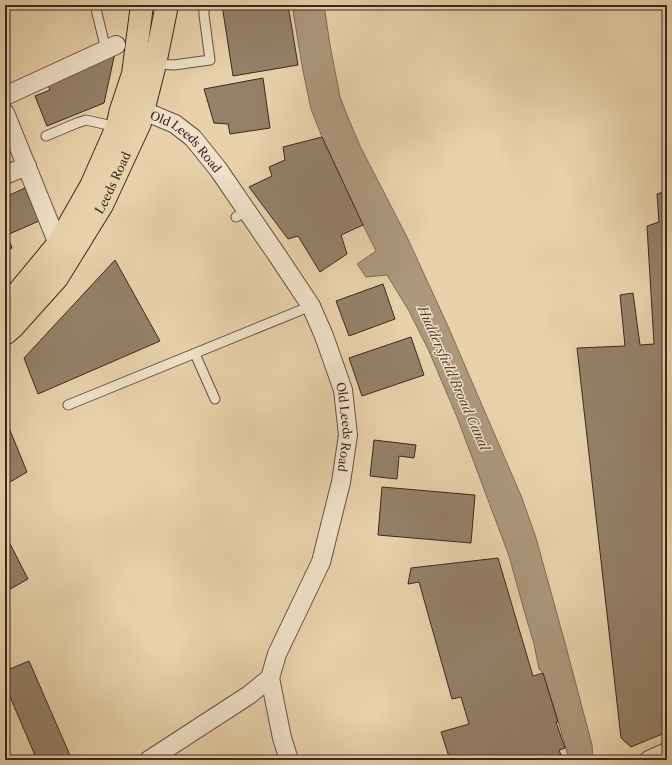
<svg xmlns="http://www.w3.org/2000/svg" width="672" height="765" font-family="'Libre Caslon Text',serif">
<rect width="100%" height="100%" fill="#e8d1ab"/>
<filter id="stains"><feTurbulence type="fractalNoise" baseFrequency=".005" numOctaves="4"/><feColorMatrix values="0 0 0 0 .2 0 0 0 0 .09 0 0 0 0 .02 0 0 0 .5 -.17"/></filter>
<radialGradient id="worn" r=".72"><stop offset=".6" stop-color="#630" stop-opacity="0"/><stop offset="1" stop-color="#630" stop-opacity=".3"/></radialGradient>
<!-- water -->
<path fill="#ad987c" stroke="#7f6b57" d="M292,5H324L330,45L340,97L347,115L361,148L407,237L447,324L522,498L536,538L565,643L592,745L593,760H569C562,731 552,702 543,673L539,669L534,644L524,610L509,556L457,417L428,349L409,311L387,275L366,277L357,264L376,251L363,225L322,137L311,109L303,71Z"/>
<!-- building -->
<path fill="#958068" stroke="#3b2820" d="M222,5H288L298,65L233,76Z
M116,48L104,103L47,126L35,96L50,90L45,78Z
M263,78L270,128L230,134L228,124L214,123L204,89Z
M322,137L363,225L341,235L347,254L320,272L298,236L288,239L249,187L272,176L269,167L285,160L283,147Z
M25,188L39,221L7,235L12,248L5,252V197Z
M667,191V732L631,747L621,738L577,348L625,346L620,295L633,293L640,345L654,344L647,226L659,222L657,194Z
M115,260L160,341L38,394L24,358Z
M383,284L395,319L349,336L336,301Z
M411,337L424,375L362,396L349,358Z
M5,418L27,472L5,485Z
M374,440L416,445L414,458L399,456L397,479L370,476Z
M382,487L475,495L471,543L378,535Z
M5,534L28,579L5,592Z
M498,558L533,676L543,673L558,722H556L565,748L559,750L563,760H450L441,732L469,724L461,697L452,699L419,582L408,584L411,568Z
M29,661L72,760H37L5,685V671Z"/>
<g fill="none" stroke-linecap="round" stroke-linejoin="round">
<!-- lane casing -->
<g stroke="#665243" stroke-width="11">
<path id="lane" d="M95,5L106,50
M156,64L174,65L210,60L204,15V5
M46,136L77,123L86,120L117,127
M236,217L247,211
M195,354L215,399
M68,405L311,306"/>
</g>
<!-- street casing -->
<g stroke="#665243" stroke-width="20">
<g id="street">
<path d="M5,96L116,45"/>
<path id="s1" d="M130,111H144L175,124L193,138L218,169L277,255L311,306L324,336L343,390L348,435L341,482L321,562L277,654L270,678L249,695L149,760"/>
<path d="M5,113L58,244"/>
<path d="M5,175L27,166"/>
<path d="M270,678L282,738L289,760"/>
<path d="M649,760L667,752"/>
</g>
</g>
<!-- primary casing -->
<g stroke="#3b2820" stroke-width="24">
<g id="primary">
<path d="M5,308L58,244L91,186L117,127L121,110L133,74L142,5"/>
<path id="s2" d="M5,334L13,327L57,278L102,205L140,123L155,64L167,5"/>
</g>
</g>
<!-- lane -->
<use href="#lane" stroke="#f0e1c8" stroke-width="9"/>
<!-- street -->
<use href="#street" stroke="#f0e1c8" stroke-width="18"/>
<!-- primary -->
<use href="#primary" stroke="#e8d1ab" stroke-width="22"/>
</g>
<g text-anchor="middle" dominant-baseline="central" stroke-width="3" stroke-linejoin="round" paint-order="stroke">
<!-- street labels -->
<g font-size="12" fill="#3b2820" stroke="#f0e1c8">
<text stroke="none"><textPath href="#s1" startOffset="67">Old Leeds Road</textPath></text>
<text stroke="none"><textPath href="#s2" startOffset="187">Leeds Road</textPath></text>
<text stroke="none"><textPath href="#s1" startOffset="403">Old Leeds Road</textPath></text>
</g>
<!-- water labels -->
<g font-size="13" font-style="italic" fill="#584437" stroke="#f0e1c8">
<text transform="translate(454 378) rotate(66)">Huddersfield Broad Canal</text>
</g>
</g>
<!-- margin -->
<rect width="672" height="765" fill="none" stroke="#e8d1ab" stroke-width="20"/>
<rect x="6" y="6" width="660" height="753" fill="none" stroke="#3b2820" stroke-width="2"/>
<rect x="10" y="10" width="652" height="745" fill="none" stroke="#3b2820"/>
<rect width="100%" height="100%" filter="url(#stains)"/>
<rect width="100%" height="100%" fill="url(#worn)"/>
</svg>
